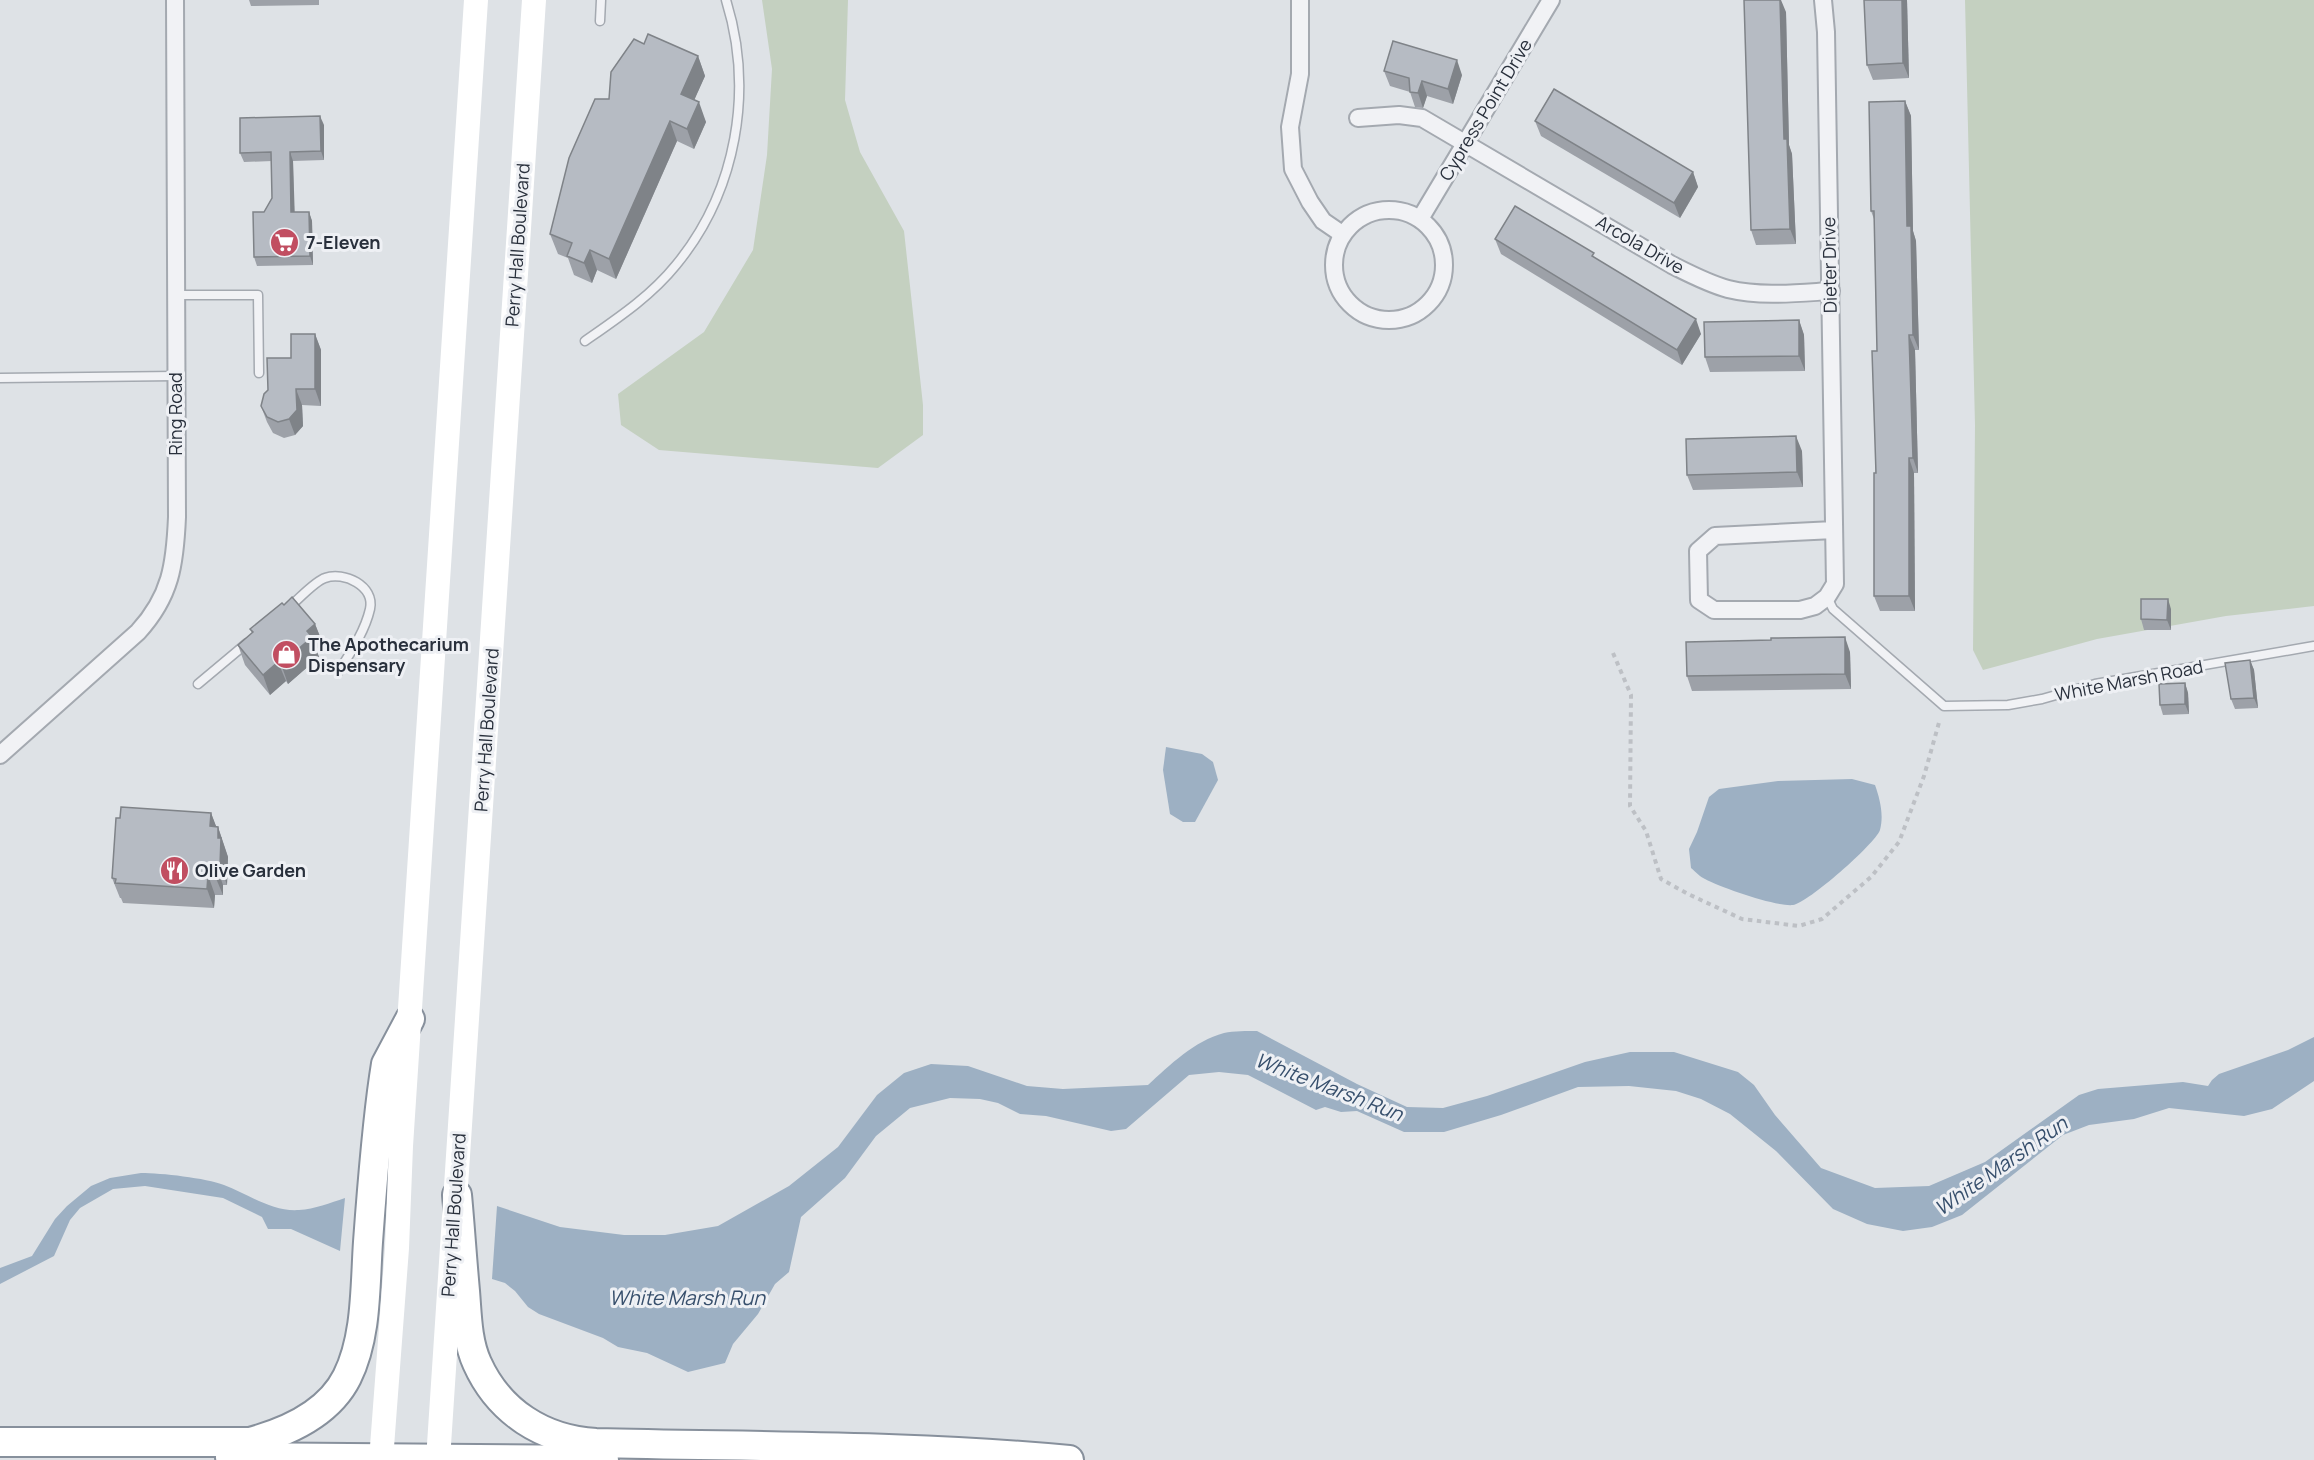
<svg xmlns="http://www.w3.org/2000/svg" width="2314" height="1460" font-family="Manrope,sans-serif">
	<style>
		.green { fill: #c4d0c0 }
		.water { fill: #9db0c3 }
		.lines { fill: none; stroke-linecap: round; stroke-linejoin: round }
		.service-casing { stroke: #a4a9b0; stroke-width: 11 }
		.minor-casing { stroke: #a4a9b0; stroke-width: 20 }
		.trunk-casing { stroke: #87909c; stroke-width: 32 }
		.path { stroke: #bdc0c5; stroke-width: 4; stroke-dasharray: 4.5 4.5; stroke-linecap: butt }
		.service { stroke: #f1f2f5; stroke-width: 8 }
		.minor { stroke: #f1f2f5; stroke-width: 16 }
		.secondary { stroke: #fff; stroke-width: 24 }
		.trunk { stroke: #fff; stroke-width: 28 }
		.wall { fill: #9da1a8 }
		.shaded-wall { fill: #7f8388 }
		.building { fill: #b6bbc3; stroke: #7f8388; stroke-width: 1.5 }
		.labels { text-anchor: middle; stroke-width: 6; stroke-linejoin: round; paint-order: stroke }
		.street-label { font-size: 18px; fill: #29303c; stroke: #eef0f4 }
		.poi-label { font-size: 18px; font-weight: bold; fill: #29303c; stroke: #eef0f4; text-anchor: start }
		.water-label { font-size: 20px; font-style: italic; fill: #374f6c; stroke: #eef0f4 }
	</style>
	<rect width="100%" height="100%" fill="#dee2e6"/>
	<g class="green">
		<polygon points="762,0 848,0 845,100 860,152 904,231 923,405 923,435 878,468 659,450 621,425 618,394 704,332 753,250 767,155 772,69"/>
		<polygon points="1965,0 2314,0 2314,606 2226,616 2097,639 1983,670 1973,650 1975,425"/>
	</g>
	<g class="water">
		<polygon points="1166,747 1202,754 1213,762 1218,780 1195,822 1183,822 1170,814 1163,770"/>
		<path d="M1852 779 1875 785C1880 799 1884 815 1880 830 1875 844 1808 903 1793 905 1777 907 1722 888 1705 879 1700 877 1696 872 1691 868L1689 849 1697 832 1709 797 1719 789 1778 781Z"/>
		<path d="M1257 1031 1357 1084 1407 1107 1443 1108 1487 1096 1585 1062 1630 1052H1674L1738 1072 1754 1085 1775 1115 1821 1168 1875 1188 1929 1186 1985 1162 2079 1095 2098 1089 2183 1082 2208 1086 2212 1080 2219 1074 2288 1050 2314 1037V1081L2272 1109 2244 1116 2169 1108 2134 1119 2089 1125 2063 1135 1962 1215 1932 1227 1903 1231 1867 1224 1833 1209 1776 1151 1730 1114 1701 1099 1676 1091 1629 1086 1578 1087 1501 1115 1444 1132H1404L1357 1111 1341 1112 1325 1107 1316 1110 1248 1075 1219 1072 1189 1075 1126 1129 1111 1131 1046 1116 1020 1114 998 1103 980 1099 950 1098 910 1108 876 1136 845 1178 801 1217 789 1272 775 1284 758 1314 733 1344 725 1363 688 1372 647 1353 618 1347 603 1338 539 1314 528 1307 515 1291 505 1283 492 1279 497 1206 560 1227 624 1235H665L718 1226 789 1186 838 1147 877 1095 904 1073 931 1064 968 1066 1027 1086 1063 1089 1148 1085C1170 1065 1194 1041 1224 1033 1234 1031 1247 1031 1257 1031Z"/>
		<path d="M141 1173C161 1173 206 1178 224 1185 248 1194 272 1212 299 1210 315 1209 330 1203 345 1198L340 1251 291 1229H268L262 1217 223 1198 145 1186 113 1189 80 1208 70 1220 54 1256 0 1284V1268L32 1256 55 1219 67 1206 91 1186 110 1178Z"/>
	</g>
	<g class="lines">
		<defs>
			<g id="service">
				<polyline points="600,21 601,0"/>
				<polyline points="176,295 258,295 259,373"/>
				<path d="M585 341C618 318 651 296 676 265 737 191 754 90 726 0"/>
				<polyline points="0,378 176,376"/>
				<polyline points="1827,597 1833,609 1944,706 2008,705 2042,699 2095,684 2314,646"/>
				<path d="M289 607C298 600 315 581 325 578 344 571 375 586 370 609 365 631 351 652 339 671"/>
				<polyline points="198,684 247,643"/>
			</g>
			<g id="minor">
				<polyline points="1300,0 1300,74 1290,127 1293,169 1310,202 1323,221 1342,234"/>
				<polyline points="1823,0 1826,32 1835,584 1827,597 1815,606 1800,610 1714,610 1699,600 1698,551 1715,536 1834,530"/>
				<path d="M1358 118 1399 115 1422 118 1672 265C1690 274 1709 284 1728 289 1761 297 1797 293 1831 291"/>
				<circle cx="1389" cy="265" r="55"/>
				<polyline points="1420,219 1551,0"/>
				<path d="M0 755 138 632C171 596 175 564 177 517L175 0"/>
			</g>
			<g id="trunk">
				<path d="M457 1195C460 1227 462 1259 465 1291 467 1315 467 1341 477 1363 499 1412 543 1440 596 1443 754 1447 912 1445 1069 1460"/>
				<path d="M0 1442H250C287 1432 329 1413 347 1377 367 1337 365 1286 368 1242 372 1187 376 1132 384 1077L386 1064 410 1019"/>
				<polyline points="230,1457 604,1460"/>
			</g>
		</defs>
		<use href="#service" class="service-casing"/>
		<use href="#minor" class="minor-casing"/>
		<use href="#trunk" class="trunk-casing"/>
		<polyline class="path" points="1613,653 1631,695 1630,806 1646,831 1661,879 1688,894 1742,919 1799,926 1822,919 1871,877 1899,842 1924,776 1940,719"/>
		<use href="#service" class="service"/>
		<use href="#minor" class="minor"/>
		<g class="secondary">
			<polyline points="381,1460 397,1248 401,1146 476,0"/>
			<polyline points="438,1460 534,0"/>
		</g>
		<use href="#trunk" class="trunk"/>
	</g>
	<g class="wall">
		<polygon points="249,0 319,0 319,5 251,6"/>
		<polygon points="1907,0 1909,78 1873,80 1867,65"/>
		<polygon points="1786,12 1789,145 1792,154 1796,244 1756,245 1751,230"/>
		<polygon points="698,56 705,76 694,100 706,122 694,149 677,141 616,279 597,270 592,283 574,275 568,258 558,254 550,234 609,99"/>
		<polygon points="1384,71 1462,75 1453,104 1427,96 1423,108 1415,107 1410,92 1390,86"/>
		<polygon points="1905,101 1911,116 1913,231 1916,241 1919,350 1915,350 1918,473 1914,473 1915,611 1880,611 1874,596 1877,351 1874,219 1871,211"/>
		<polygon points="1535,121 1693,172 1698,187 1680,218 1541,136"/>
		<polygon points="324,125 324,160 293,161 294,212 309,212 312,221 313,265 257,266 254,257 264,212 272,198 272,161 244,162 240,153"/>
		<polygon points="1495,239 1596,258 1701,334 1682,365 1501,254"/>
		<polygon points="1799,320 1804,335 1805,371 1710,372 1705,357"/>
		<polygon points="315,334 321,350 321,406 302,405 303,426 295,435 284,438 273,433 267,422 261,406 291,358"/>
		<polygon points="1802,451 1803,487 1693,490 1687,475"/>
		<polygon points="284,605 315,624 323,644 316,649 319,657 288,684 286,681 270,695 245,665 238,645 252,633 250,629"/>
		<polygon points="2171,609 2171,630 2144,630 2141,619"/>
		<polygon points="1850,652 1851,689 1692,691 1687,676"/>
		<polygon points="2250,660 2254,670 2258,708 2235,709 2231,699"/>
		<polygon points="2185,683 2188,693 2189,714 2163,715 2160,705"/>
		<polygon points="211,813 216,827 218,827 228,857 227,885 223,885 223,895 215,895 214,908 123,903 121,898 120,898 112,878 120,818"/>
	</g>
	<g class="shaded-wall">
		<polygon points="1780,0 1781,0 1786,12 1789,145 1792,154 1796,244 1790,229 1784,139"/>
		<polygon points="1902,0 1907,0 1909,78 1903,63"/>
		<polygon points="698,56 705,76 688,114 681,94"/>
		<polygon points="1457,60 1462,75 1453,104 1448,89"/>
		<polygon points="1422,81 1427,96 1423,108 1418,93"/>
		<polygon points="1905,101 1911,116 1913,231 1916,241 1919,350 1913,335 1907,226"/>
		<polygon points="699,102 706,122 694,149 687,129"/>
		<polygon points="320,116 324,125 324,160 321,151"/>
		<polygon points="670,121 677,141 616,279 609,259"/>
		<polygon points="290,152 293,161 295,221 291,212"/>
		<polygon points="1693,172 1698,187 1680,218 1674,203"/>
		<polygon points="309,212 312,221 313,265 310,256"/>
		<polygon points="590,250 597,270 592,283 584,263"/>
		<polygon points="1696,319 1701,334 1682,365 1677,350"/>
		<polygon points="1799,320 1804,335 1805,371 1799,356"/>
		<polygon points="315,334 321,350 321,406 315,389"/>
		<polygon points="1909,335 1915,350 1918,473 1913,458"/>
		<polygon points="296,389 302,405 303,426 295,435 289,419"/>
		<polygon points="1796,436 1802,451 1803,487 1797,472"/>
		<polygon points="1909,458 1914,473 1915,611 1909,596"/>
		<polygon points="2168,599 2171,609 2171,630 2167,620"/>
		<polygon points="315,624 323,644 316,649 319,657 288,684 281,664 307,631"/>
		<polygon points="1845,637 1850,652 1851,689 1845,674"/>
		<polygon points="2250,660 2254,670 2258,708 2254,698"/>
		<polygon points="278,662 286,681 270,695 263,675"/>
		<polygon points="2185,683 2188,693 2189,714 2185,704"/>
		<polygon points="211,813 218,831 218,827 228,857 227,885 220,865 210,826"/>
		<polygon points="216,865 223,885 223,895 215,876"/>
		<polygon points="208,875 215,895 214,908 207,889"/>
	</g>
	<g class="building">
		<polygon points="1744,0 1780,0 1784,139 1787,139 1790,229 1751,230"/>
		<polygon points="1864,0 1902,0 1903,63 1867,65"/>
		<polygon points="648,34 698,56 681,94 699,102 687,129 670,121 609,259 590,250 584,263 567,256 572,243 550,234 569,158 595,99 609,99 611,72 634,39 644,44"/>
		<polygon points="1393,41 1457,60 1448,89 1422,81 1418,93 1410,92 1409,78 1384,71"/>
		<polygon points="1554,89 1693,172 1674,203 1535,121"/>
		<polygon points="1905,101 1907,226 1911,226 1913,335 1909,335 1913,458 1909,458 1909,596 1874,596 1874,473 1876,473 1872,351 1877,351 1874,211 1871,211 1869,102"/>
		<polygon points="320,116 321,151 290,152 291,212 309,212 310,256 254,257 253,212 264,212 272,198 271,152 240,153 240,118"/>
		<polygon points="1515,206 1594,253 1592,256 1696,319 1677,350 1495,239"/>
		<polygon points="1799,320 1799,356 1705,357 1704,322"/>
		<polygon points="291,334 315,334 315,389 296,389 297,410 289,419 278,422 267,417 261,406 264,394 268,390 267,358 291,358"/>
		<polygon points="1796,436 1797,472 1687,475 1686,439"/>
		<polygon points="292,597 315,624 307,631 312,637 281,664 278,662 263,675 238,645 253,632 250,629 282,603 284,605"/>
		<polygon points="2141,599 2168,599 2167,620 2141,619"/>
		<polygon points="1845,637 1845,674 1687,676 1686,642 1771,640 1771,638"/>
		<polygon points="2250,660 2254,698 2231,699 2225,663"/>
		<polygon points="2185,683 2185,704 2160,705 2159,684"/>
		<polygon points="121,807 211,813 210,826 218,827 218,838 221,838 220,865 216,865 215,876 208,875 207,889 115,883 116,879 112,878 116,818 120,818"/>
	</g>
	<defs>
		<symbol id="supermarket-disc" viewBox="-11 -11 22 22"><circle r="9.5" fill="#c14e61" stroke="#eef0f4"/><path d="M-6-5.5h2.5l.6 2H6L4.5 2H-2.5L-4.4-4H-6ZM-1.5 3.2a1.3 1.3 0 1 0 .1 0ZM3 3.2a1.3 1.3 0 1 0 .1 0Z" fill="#fff"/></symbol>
		<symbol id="shop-disc" viewBox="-11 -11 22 22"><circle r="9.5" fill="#c14e61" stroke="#eef0f4"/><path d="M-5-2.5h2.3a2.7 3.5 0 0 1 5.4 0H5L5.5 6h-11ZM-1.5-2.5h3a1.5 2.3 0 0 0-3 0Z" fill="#fff"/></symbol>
		<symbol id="restaurant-disc" viewBox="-11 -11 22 22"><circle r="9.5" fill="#c14e61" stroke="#eef0f4"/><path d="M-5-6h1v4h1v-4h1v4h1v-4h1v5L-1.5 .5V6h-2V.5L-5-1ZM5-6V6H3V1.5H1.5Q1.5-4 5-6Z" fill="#fff"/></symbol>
	</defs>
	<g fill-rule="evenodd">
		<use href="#supermarket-disc" x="268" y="226" width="33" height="33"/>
		<use href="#shop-disc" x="270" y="638" width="33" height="33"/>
		<use href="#restaurant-disc" x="158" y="854" width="33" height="33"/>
	</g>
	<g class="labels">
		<g class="street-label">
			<text transform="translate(1486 110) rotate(-59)" y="6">Cypress Point Drive</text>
			<text transform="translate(518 245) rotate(-86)" y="6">Perry Hall Boulevard</text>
			<text transform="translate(1640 245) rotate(30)" y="6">Arcola Drive</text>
			<text transform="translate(1830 265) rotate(-91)" y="6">Dieter Drive</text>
			<text transform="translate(176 414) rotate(-90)" y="6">Ring Road</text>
			<text transform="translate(2129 681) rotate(-11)" y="6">White Marsh Road</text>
			<text transform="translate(487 730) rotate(-86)" y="6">Perry Hall Boulevard</text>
			<text transform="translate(454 1215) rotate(-86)" y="6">Perry Hall Boulevard</text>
		</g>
		<g class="poi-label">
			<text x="306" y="249">7-Eleven</text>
			<text x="308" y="651">The Apothecarium<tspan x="308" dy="21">Dispensary</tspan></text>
			<text x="195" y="877">Olive Garden</text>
		</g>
		<g class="water-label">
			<text transform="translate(1329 1087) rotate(21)" y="7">White Marsh Run</text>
			<text transform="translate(2001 1166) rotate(-35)" y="7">White Marsh Run</text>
			<text x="687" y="1305">White Marsh Run</text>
		</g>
	</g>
</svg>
